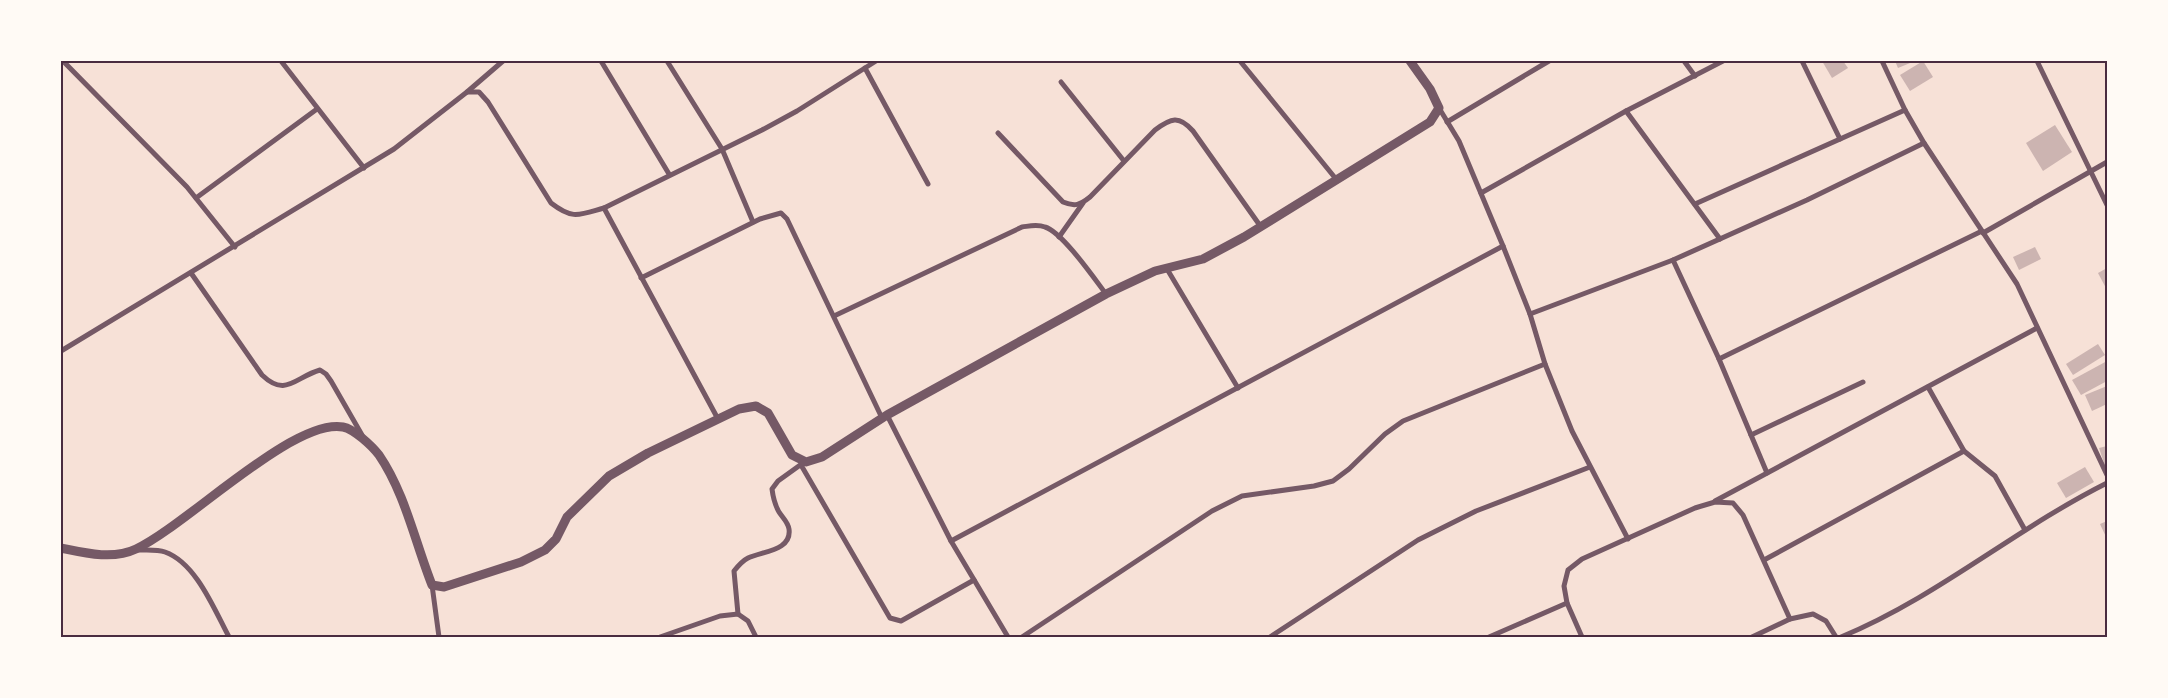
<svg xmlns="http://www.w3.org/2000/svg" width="2168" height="698" font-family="Arial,sans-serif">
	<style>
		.building { fill: #ccb4b1 }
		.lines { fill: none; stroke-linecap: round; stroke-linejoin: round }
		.minor { stroke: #755966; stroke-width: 5 }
		.tertiary { stroke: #755966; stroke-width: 9 }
		.neatline { fill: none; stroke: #4a2c40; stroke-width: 2 }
	</style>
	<rect width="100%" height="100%" fill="#f7e1d7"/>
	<g class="building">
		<polygon points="1822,61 1843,61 1848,68 1832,78"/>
		<polygon points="1895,61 1915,61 1898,68"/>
		<polygon points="1923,61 1933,77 1910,91 1900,75"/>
		<polygon points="2055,125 2072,152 2043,171 2026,143"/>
		<polygon points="2035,247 2041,259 2019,270 2013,257"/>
		<polygon points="2107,268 2107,290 2098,273"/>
		<polygon points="2098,344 2105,355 2073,375 2066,364"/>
		<polygon points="2107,361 2107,381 2081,395 2072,380"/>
		<polygon points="2107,386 2107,404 2092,411 2085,395"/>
		<polygon points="2107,446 2107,469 2106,469 2099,448"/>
		<polygon points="2085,467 2094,482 2066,498 2057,483"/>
		<polygon points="2107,521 2107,539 2100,524"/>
	</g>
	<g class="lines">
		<g class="minor">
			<polyline points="63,61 187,187 235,247"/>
			<polyline points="281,61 364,168"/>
			<polyline points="601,61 669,174"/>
			<polyline points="667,61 722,149 753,222"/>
			<polyline points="1240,61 1336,179"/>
			<polyline points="1684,61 1695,76"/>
			<polyline points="1802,61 1840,139"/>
			<polyline points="1882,61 1905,110 1924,143 2017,284 2107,475"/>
			<polyline points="2037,61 2107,205"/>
			<polyline points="865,68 928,184"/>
			<polyline points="1061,82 1124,161"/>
			<polyline points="467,92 503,61"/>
			<polyline points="1439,108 1459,141 1503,246 1530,314 1545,364 1572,431 1628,539"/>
			<polyline points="1626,111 1720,239"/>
			<polyline points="1447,122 1549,61"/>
			<path d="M998 133 1063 202C1075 207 1080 205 1090 197L1155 130C1171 118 1179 115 1193 131L1261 227"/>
			<polyline points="1481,193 1626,111 1723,61"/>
			<polyline points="196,198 317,109"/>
			<polyline points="1695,204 1905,110"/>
			<polyline points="604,208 718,419"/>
			<polyline points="1983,233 2107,162"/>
			<polyline points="1059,237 1083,203"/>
			<polyline points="1673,260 1719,359 1767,473"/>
			<polyline points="1167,269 1238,388"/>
			<path d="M191 273 262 375C286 398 295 377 320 370L326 374 331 381 362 435"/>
			<polyline points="641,278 760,219 781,213 787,219 882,418"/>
			<polyline points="1530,314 1673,260 1807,200 1924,143"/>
			<path d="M834 316 1022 227C1030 226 1037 224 1045 227 1062 232 1094 278 1106 294"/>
			<path d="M61 351 394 149 467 92H479L488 102 551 203C573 220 579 215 604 208L762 130 797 111 876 61"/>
			<polyline points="1719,359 1982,231"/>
			<polyline points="1928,387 1964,451 1995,476 2025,530"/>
			<polyline points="887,415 951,541 1008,637"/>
			<polyline points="1751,435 1863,382"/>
			<polyline points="801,465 890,618 901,621 974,580"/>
			<polyline points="1715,501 2037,328"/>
			<polyline points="951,541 1503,246"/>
			<path d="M138 550C146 550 157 549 165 552 196 563 214 609 229 637"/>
			<polyline points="1764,560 1964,451"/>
			<polyline points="432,585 439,637"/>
			<path d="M738 614 734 571C738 566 742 561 748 558 762 551 792 551 789 529 788 522 782 517 779 512 775 505 773 497 772 489L778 481 803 463"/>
			<polyline points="660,637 720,616 738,614 748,621 756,637"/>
			<polyline points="1022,637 1212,511 1242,496 1314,486 1333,481 1349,469 1385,434 1403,421 1545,364"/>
			<polyline points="1270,637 1418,540 1476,511 1590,467"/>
			<polyline points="1489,637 1567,603"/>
			<polyline points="1582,637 1567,603 1564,586 1568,570 1582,559 1695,508 1715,502 1733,503 1743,515 1790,619"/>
			<polyline points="1752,637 1790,619 1813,614 1826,621 1836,637"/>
			<path d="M1841 637C1936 598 2015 529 2107 483"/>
		</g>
		<path class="tertiary" d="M61 548C85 553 113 560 136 549 187 525 293 418 343 427 354 429 372 446 379 455 405 493 415 542 432 585L444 587 521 562 545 550 556 539 567 517 609 476 648 453 739 409 756 406 768 413 792 455 806 462 822 457 887 415 1106 294 1155 271 1203 259 1244 237 1430 122 1439 108 1430 89 1410 61"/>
	</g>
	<rect width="2168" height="698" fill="none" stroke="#fffaf5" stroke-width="125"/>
	<rect x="62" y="62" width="2044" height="574" class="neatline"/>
</svg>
